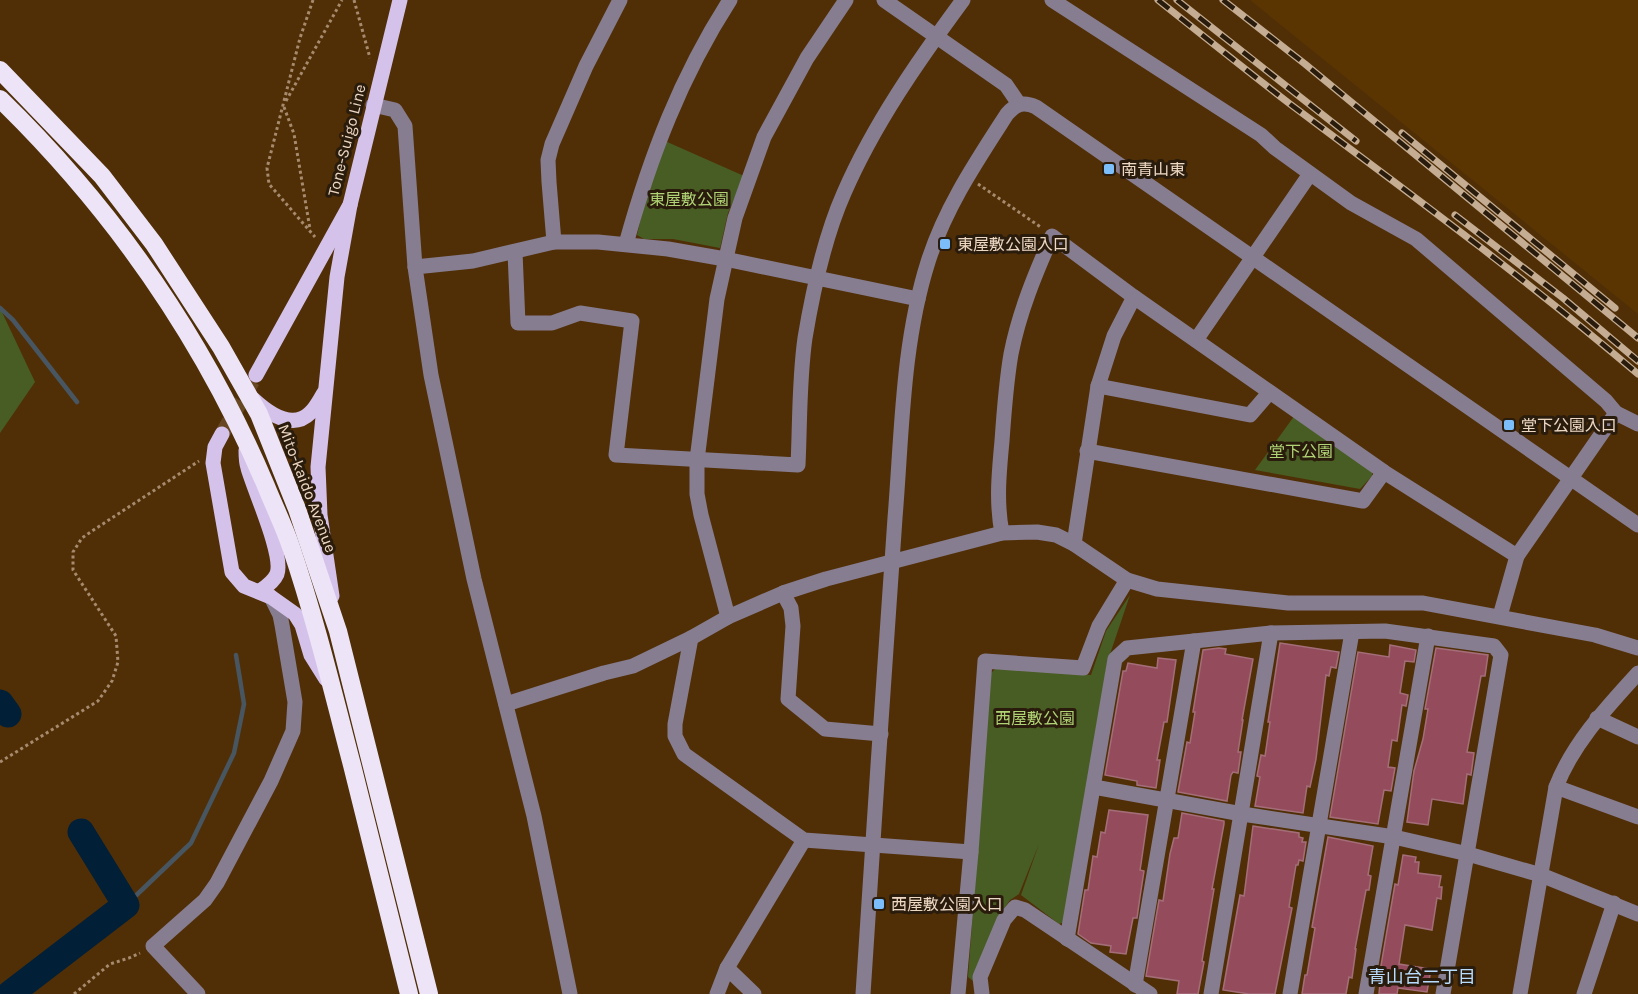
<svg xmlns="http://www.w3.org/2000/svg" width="1638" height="994" font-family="Karla,'Noto Sans JP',sans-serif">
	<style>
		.built { fill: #5a3502 }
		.green { fill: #485d23 }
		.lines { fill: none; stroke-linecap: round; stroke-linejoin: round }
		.stream { stroke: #485661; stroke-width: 4.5 }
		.river { stroke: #011f37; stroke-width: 27 }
		.building { fill: #944c5d; stroke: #a46e79; stroke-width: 1.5 }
		.major-tunnel { stroke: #684823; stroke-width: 15; stroke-dasharray: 15 8; stroke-linecap: butt }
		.path { stroke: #a68b6e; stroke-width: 3; stroke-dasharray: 3 3; stroke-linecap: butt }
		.minor { stroke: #877d91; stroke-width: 15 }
		.major { stroke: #d5c2eb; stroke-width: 15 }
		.highway { stroke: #ede4f8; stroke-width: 18 }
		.rail-casing { stroke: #c5ad93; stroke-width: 7 }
		.rail { stroke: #2a1c0c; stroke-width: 4.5; stroke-dasharray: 14; stroke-linecap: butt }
		.poi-dot { fill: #7cbef9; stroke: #2a1c0c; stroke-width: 2 }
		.labels { text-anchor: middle; stroke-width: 6; stroke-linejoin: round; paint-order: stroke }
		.street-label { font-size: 16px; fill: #edd8c4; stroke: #2a1c0c }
		.poi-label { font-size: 16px; fill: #edd8c4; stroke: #2a1c0c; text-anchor: start }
		.park-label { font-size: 16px; fill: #afd375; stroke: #2a1c0c }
		.neighbourhood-label { font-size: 18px; fill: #b7dcfd; stroke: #2a1c0c }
	</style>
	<rect width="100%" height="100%" fill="#502f07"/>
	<polygon class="built" points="1250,0 1638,0 1638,314"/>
	<g class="green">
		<polygon points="665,141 744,176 728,213 720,248 673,239 644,239 637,235 648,188"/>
		<polygon points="0,308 35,382 0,433"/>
		<polygon points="1295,415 1372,470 1372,476 1360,489 1255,470"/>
		<polygon points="1130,595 1107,663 1067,921 1059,924 1021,895 1039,844 1019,894 1010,900 1000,915 973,981 968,977 991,673 996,668 1091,675 1106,631"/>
	</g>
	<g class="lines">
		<g class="stream">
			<polyline points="0,308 13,320 77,402"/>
			<polyline points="126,905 191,843 234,753 244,704 236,655"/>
		</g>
		<g class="river">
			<polyline points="0,703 8,714"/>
			<polyline points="10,994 126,905 81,832"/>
		</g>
	</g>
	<g class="building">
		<polygon points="1280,643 1339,652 1336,668 1331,667 1329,676 1326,675 1316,759 1310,787 1307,786 1303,813 1255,806 1260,777 1257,776 1261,755 1265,756 1270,722 1268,722"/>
		<polygon points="1390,645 1416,650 1414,662 1405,661 1400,693 1408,695 1406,706 1402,705 1397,741 1392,740 1388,767 1395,768 1391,791 1384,790 1378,824 1330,817 1358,652 1389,657"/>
		<polygon points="1219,648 1226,649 1225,654 1253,659 1242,720 1243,720 1238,752 1241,752 1238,773 1233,772 1231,775 1227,801 1178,792 1187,742 1190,743 1195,712 1193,712 1203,650"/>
		<polygon points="1436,648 1488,655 1485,676 1481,676 1467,752 1474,753 1471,775 1467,774 1463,804 1432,799 1428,825 1407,822 1414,771 1423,739 1428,709 1425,709"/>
		<polygon points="1158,658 1176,660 1167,722 1164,722 1157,760 1160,760 1156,788 1137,785 1137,781 1105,775 1123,671 1126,671 1128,663 1157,668"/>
		<polygon points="1109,810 1148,815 1141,864 1140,870 1144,871 1140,897 1137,918 1133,918 1126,954 1110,952 1111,946 1091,943 1078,934 1085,890 1088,890 1093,856 1097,857 1101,832 1105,833"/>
		<polygon points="1182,813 1224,821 1224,824 1212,889 1214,889 1202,961 1204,962 1198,994 1177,994 1179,981 1146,976 1159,900 1163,901 1170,854 1174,838 1178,838"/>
		<polygon points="1253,826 1299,833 1299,837 1303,838 1302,842 1306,842 1303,861 1299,860 1298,865 1296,865 1289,907 1292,908 1275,994 1249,994 1223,990 1240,895 1244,896"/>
		<polygon points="1328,837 1373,846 1368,875 1371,876 1369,890 1366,890 1355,949 1356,949 1352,978 1349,977 1346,994 1302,994 1305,975 1307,975 1315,928 1312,927"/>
		<polygon points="1403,855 1416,857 1415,862 1419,862 1418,873 1441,876 1439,887 1442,887 1441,899 1437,898 1432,930 1405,925 1399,964 1431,969 1427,992 1398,988 1397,994 1379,994 1380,983 1378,983 1395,884 1398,885"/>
	</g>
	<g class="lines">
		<polyline class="major-tunnel" points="222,434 256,375"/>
		<g class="path">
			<polyline points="313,0 300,38 267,168 269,184 315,237"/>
			<polyline points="354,0 370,58"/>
			<polyline points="286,101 342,0"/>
			<polyline points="284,107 294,134 310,229"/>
			<polyline points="978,184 1042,228"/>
			<polyline points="0,762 98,701 112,681 118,662 116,636 73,570 73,552 82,538 92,531 199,461"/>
			<polyline points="74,994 110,964 129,958 140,953"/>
		</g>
		<g class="minor">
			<polyline points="884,0 1006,85 1019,104"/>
			<polyline points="1052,0 1261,135 1275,148 1351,203 1416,239 1606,401 1616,413 1638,424"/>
			<polyline points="373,105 395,110 405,126 415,267 431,375 474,579 534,816 570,994"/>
			<polyline points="554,242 549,182 548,160 552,144 586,66 620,0"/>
			<path d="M626 244C650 157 681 76 730 0"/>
			<path d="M515 252 518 323H552L580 313 632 321 616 455 798 465C800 423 799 380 805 338 813 290 824 238 844 193 874 124 918 61 963 0"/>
			<polyline points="415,267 473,261 554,242 598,242 668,249 725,259 918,299"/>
			<polyline points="1196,340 1310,174"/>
			<polyline points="1098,386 1250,415 1269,393"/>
			<polyline points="1087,451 1363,501 1384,472"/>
			<path d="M1002 533C996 502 999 473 1002 441 1004 412 1006 383 1011 354 1019 313 1035 274 1052 236L1134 297 1384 472 1517 556"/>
			<polyline points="1074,544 1098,386 1114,336 1134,297"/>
			<polyline points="783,593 791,608 793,626 788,699 825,729 881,734"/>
			<polyline points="1500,616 1517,556 1616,413"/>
			<polyline points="728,617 701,515 697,494 697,460 717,299 735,218 764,137 807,58 846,0"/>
			<polyline points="691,638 675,724 675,736 684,754 804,840 971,852"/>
			<polyline points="506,704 604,673 633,666 691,638 728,617 783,593 826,579 1002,533 1037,532 1056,535 1074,544 1127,580 1157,589 1288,603 1423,603 1595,635 1638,648"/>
			<polyline points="1597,718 1638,737"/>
			<polyline points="1094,787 1242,814 1394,837 1468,854 1541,875 1638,914"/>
			<polyline points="1556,787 1638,817"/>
			<polyline points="1067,939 1115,659 1127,648 1271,633 1385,631 1494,646 1501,655 1443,994"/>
			<polyline points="727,968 754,994"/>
			<polyline points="1135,985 1194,641"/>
			<polyline points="198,994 153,946 205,900 217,883 271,781 293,731 295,702 282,625 280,615 271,597"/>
			<polyline points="717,994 727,968 804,840"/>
			<path d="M863 994C874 835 883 677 895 518 902 433 902 344 928 262 945 208 976 162 1007 114 1016 104 1023 101 1036 107L1638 525"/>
			<polyline points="958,994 971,852 985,661 1083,668 1099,626 1127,580"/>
			<polyline points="982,994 980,977 1004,920 1015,907 1025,910 1150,994"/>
			<polyline points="1211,994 1271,633"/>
			<polyline points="1290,994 1352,632"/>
			<polyline points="1366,994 1428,636"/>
			<path d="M1520 994 1556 787C1573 743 1607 707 1638 673"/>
			<polyline points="1584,994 1614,903"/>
		</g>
		<g class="major">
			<polyline points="256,375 350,205 400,0"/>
			<path d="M253 399C267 412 292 431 310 413 316 408 320 399 324 393"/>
			<polyline points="222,434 215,447 213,463 232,572 244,586 271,597 295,614 302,625 311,655 326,679"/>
			<path d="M246 450C246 456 246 462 248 468 254 490 284 555 277 574 274 581 266 587 260 591"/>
			<polyline points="332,596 320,515 318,467 337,277 350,205"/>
		</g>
		<g class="highway">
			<polyline points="0,70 102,176 154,244 221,347 259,414 297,509 338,631 429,994"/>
			<path d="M0 99C114 210 204 340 266 486 274 506 284 526 291 547 315 618 333 692 352 765 371 841 390 918 409 994"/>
		</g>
		<defs>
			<g id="rail">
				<path d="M1158 0C1202 35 1246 70 1290 104 1408 192 1526 279 1638 374"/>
				<polyline points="1177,0 1356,141"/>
				<polyline points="1223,0 1305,64 1638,338"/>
				<polyline points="1402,133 1615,308"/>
				<polyline points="1455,215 1563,298 1638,361"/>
			</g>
		</defs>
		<use href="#rail" class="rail-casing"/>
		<use href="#rail" class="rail"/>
	</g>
	<g class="poi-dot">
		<rect x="1103" y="163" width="12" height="12" rx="3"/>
		<rect x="939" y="238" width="12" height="12" rx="3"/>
		<rect x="1503" y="419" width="12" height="12" rx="3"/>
		<rect x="873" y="898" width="12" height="12" rx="3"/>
	</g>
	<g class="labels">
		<g class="street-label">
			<text transform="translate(346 140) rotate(-76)" y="6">Tone-Suigo Line</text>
			<text transform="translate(308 488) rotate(69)" y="6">Mito-kaido Avenue</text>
		</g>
		<g class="poi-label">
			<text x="1121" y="175">南青山東</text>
			<text x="957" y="250">東屋敷公園入口</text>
			<text x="1521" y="431">堂下公園入口</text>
			<text x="891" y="910">西屋敷公園入口</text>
		</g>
		<g class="park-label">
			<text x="689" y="205">東屋敷公園</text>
			<text x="1301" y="457">堂下公園</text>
			<text x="1035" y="724">西屋敷公園</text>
		</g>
		<g class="neighbourhood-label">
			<text x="1422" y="983">青山台二丁目</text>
		</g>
	</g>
</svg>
